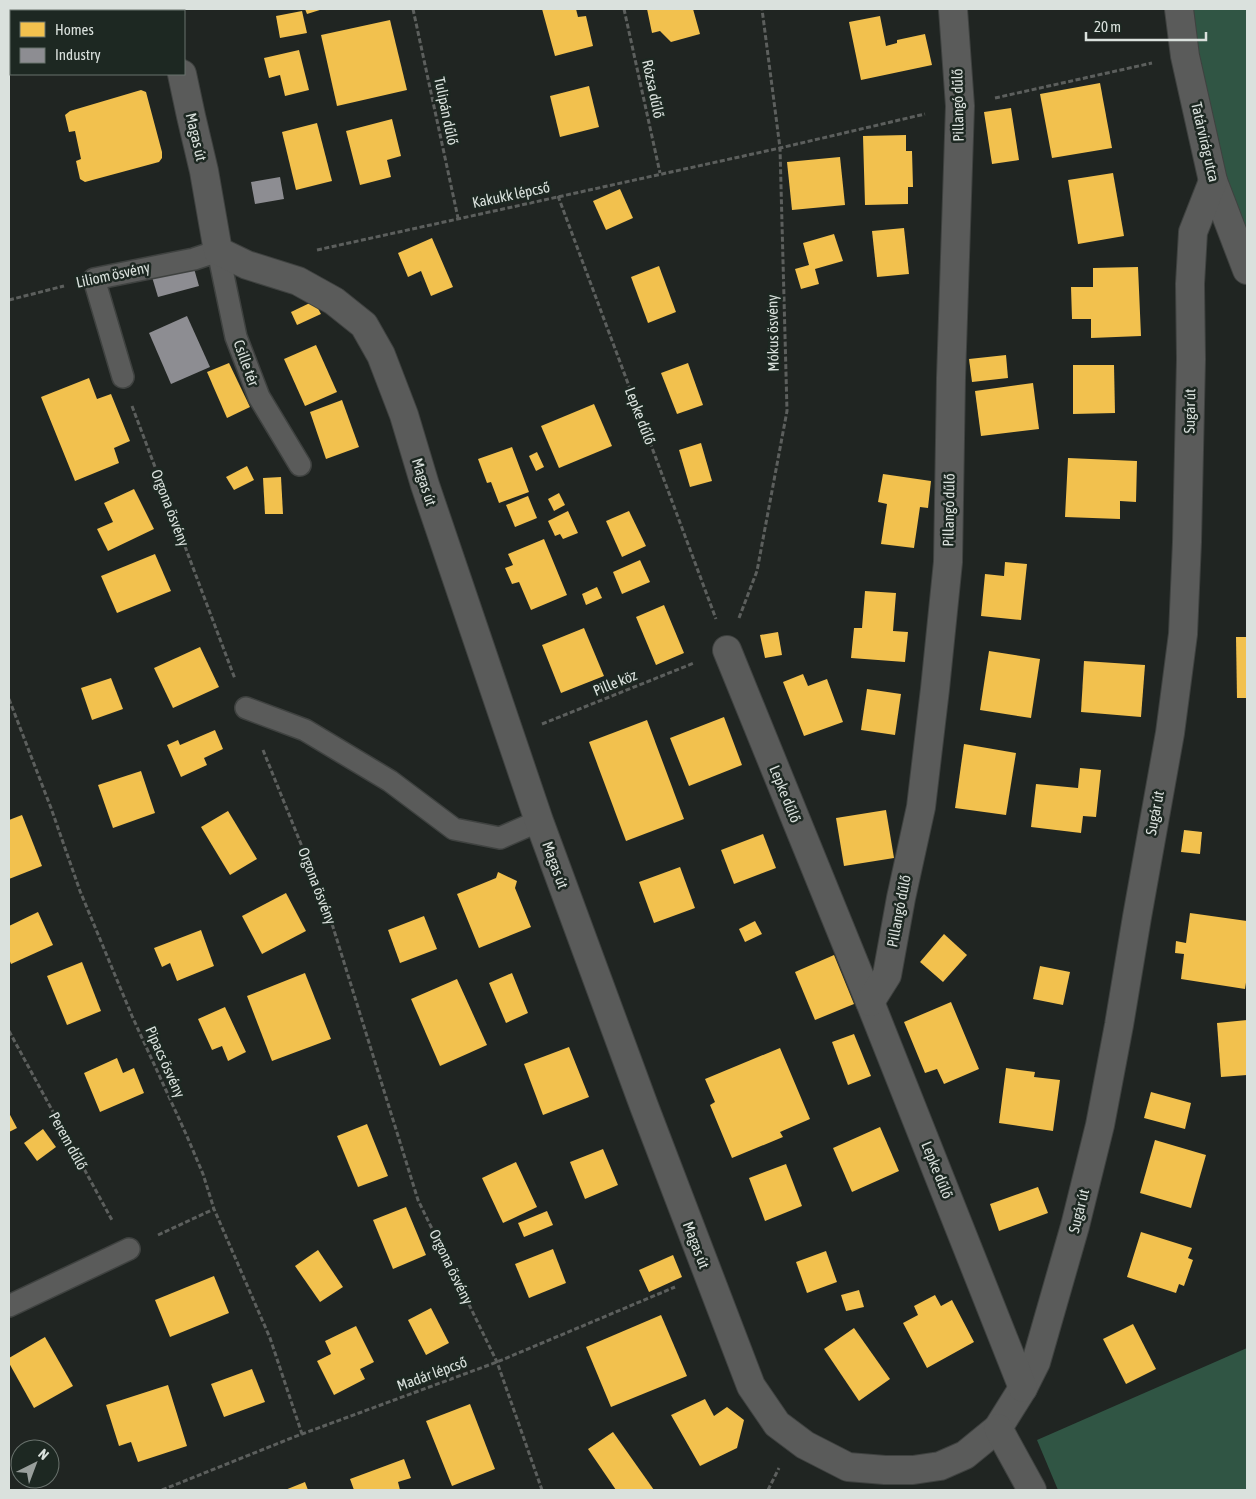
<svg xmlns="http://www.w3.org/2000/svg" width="1256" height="1499" font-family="'Asap Condensed',sans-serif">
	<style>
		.forest { fill: #305544 }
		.homes { fill: #f2c14e }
		.industry { fill: #8d8d92 }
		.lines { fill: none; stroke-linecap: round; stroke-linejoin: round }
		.lane-casing { stroke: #3f4240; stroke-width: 24 }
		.street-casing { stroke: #3f4240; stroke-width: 30 }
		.path { stroke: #5c5f5d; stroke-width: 3; stroke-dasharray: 5 2.5; stroke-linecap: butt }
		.lane { stroke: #5a5b5a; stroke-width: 21 }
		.street { stroke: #5a5b5a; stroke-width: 28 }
		.labels { text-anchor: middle; stroke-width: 5; stroke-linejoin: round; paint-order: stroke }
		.street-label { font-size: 15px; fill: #dae1dd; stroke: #1d2822 }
	</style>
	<rect width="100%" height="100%" fill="#202522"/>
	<g class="forest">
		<polygon points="1179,9 1247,9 1247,270"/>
		<polygon points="1247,1348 1247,1490 1058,1490 1037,1440"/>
	</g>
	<g class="homes">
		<polygon points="9,9 28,9 29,11 11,11 11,18 9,19"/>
		<polygon points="305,9 323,9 307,14"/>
		<polygon points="542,9 576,9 578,17 586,16 593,46 555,56"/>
		<polygon points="647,9 693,9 700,34 671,42 660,31 652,33"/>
		<polygon points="302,11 307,33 280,38 276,16"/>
		<polygon points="880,16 886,46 897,43 897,40 925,34 932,65 861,80 849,22"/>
		<polygon points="390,20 407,90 337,106 321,35"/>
		<polygon points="299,50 309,90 285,96 280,75 269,78 264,58"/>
		<polygon points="1100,83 1112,148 1052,158 1040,94"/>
		<polygon points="589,86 599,127 560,137 550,96"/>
		<polygon points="141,90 146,92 162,152 162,158 159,162 85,182 80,179 76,161 81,159 75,131 69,132 65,115 70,111"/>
		<polygon points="1011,108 1019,160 992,164 984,112"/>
		<polygon points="392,119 401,156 387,160 391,177 360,185 346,131"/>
		<polygon points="317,123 332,181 296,190 282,132"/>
		<polygon points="906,135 906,151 912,151 913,187 908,187 908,204 865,205 863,136"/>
		<polygon points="840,157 845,205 792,210 787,162"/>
		<polygon points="1113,173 1124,236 1078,244 1068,180"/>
		<polygon points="620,189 633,218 606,230 593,201"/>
		<polygon points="904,228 909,274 877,277 872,231"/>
		<polygon points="834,234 843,261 815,269 819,284 801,289 795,269 809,265 803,243"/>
		<polygon points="432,238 453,287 431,296 421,271 408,277 398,253"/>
		<polygon points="659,266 676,312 648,323 631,277"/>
		<polygon points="1138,267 1141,336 1091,338 1091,319 1072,319 1071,287 1093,287 1093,268"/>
		<polygon points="314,301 321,314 297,325 291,312"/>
		<polygon points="316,345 337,392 305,406 284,359"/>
		<polygon points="1006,355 1008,378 972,382 969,359"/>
		<polygon points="229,363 250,407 227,418 207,372"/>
		<polygon points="688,363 703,405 677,414 661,373"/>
		<polygon points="1073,365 1114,365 1115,413 1073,414"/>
		<polygon points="89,378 97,399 111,394 130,441 114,448 119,463 75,481 41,397"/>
		<polygon points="1033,383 1039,429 981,436 975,391"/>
		<polygon points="342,400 359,447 326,459 310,412"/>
		<polygon points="594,404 612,446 559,468 541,426"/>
		<polygon points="701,443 712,481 690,487 679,450"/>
		<polygon points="512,447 529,492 499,503 491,482 487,483 478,459"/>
		<polygon points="537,452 544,467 536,471 529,456"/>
		<polygon points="1068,458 1137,461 1136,502 1120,501 1120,519 1065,517"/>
		<polygon points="247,466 254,480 234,490 226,477"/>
		<polygon points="883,474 931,481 928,508 920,507 914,548 881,544 887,504 878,502"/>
		<polygon points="281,477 283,514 265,514 263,478"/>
		<polygon points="134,489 154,529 108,551 97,529 113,522 104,503"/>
		<polygon points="559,493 565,505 554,511 548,499"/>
		<polygon points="528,496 537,518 515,527 506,505"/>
		<polygon points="568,511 578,533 563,539 560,534 555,536 548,521"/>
		<polygon points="629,511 646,546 622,557 606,521"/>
		<polygon points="544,539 567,595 531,610 519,582 512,584 505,568 513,565 508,554"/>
		<polygon points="155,554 171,591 117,613 101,576"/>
		<polygon points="640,560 650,582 622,594 613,572"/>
		<polygon points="1005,562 1027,564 1021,620 981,616 985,574 1004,576"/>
		<polygon points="597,587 602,598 586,605 582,594"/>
		<polygon points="865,591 896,593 893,631 908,632 905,662 851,658 854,628 862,628"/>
		<polygon points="664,605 684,653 656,665 636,617"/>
		<polygon points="584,628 604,676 561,693 542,645"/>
		<polygon points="778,632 782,655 765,658 760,635"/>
		<polygon points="1236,637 1247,637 1247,698 1237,698"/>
		<polygon points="200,647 219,687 173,708 154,668"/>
		<polygon points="989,651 1040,659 1031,718 980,710"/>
		<polygon points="1084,661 1145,665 1141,717 1081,712"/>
		<polygon points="803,674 808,686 827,679 843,722 804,736 783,682"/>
		<polygon points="111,678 123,709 92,720 81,688"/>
		<polygon points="867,689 901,694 895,735 861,730"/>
		<polygon points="724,717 742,765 689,786 670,738"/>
		<polygon points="647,720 684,819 626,841 589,742"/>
		<polygon points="215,730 223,749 204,758 207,765 181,777 167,745 178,740 180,745"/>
		<polygon points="964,744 1016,753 1006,815 955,808"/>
		<polygon points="1080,768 1101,770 1096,817 1083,816 1081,833 1031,827 1036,784 1078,788"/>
		<polygon points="141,771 155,813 113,828 98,785"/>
		<polygon points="886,810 894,858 844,866 836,818"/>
		<polygon points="228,811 257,859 230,875 201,827"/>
		<polygon points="22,815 42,866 9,879 9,820"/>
		<polygon points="1184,830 1202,832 1200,854 1181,852"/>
		<polygon points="763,834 776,868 734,884 721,850"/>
		<polygon points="680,867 695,908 654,923 639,882"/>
		<polygon points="498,872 517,881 515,888 531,927 479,948 457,894 496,878"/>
		<polygon points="286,893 306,931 262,954 242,916"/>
		<polygon points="38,912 53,945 11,964 9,959 9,926"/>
		<polygon points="1190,913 1247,921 1247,976 1245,989 1181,979 1184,954 1175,953 1176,941 1186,943"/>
		<polygon points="424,916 437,949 400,963 388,930"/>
		<polygon points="755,921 762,934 745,942 739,929"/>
		<polygon points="201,930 214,966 177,981 170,963 162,967 154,948"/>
		<polygon points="944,934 967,955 943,982 920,962"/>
		<polygon points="834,955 854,1004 815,1020 795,972"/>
		<polygon points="82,962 101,1011 67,1025 47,976"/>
		<polygon points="1040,966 1070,972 1063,1005 1033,999"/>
		<polygon points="305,973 331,1039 272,1061 247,996"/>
		<polygon points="512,973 528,1013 506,1023 489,983"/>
		<polygon points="457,979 487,1045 440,1066 411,999"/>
		<polygon points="951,1002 979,1069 944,1084 937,1069 925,1073 904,1022"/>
		<polygon points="225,1007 246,1052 228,1061 222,1046 212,1050 198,1019"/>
		<polygon points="1247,1020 1247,1075 1221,1077 1217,1023"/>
		<polygon points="854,1034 871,1076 848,1085 832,1042"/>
		<polygon points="569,1047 589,1097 543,1115 524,1064"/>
		<polygon points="780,1048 810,1119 780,1132 783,1137 732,1158 710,1105 715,1102 705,1079"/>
		<polygon points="117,1058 123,1073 134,1068 144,1093 100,1112 84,1073"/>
		<polygon points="1006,1068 1035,1072 1034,1077 1060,1080 1053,1131 999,1123"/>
		<polygon points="1151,1092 1191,1103 1185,1129 1144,1118"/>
		<polygon points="9,1113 17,1128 9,1132"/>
		<polygon points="367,1124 388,1176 358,1187 337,1136"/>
		<polygon points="880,1127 899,1171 852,1192 833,1148"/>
		<polygon points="43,1129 56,1147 37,1161 24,1143"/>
		<polygon points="1155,1140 1206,1155 1191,1208 1140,1193"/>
		<polygon points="603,1149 618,1185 585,1199 570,1162"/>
		<polygon points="516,1162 537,1207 503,1223 482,1178"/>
		<polygon points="786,1164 802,1206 765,1221 749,1178"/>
		<polygon points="1038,1187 1048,1213 999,1231 990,1204"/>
		<polygon points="406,1207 426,1255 393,1269 373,1220"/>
		<polygon points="547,1211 553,1225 524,1237 518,1223"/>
		<polygon points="1141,1232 1192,1248 1188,1258 1193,1260 1184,1286 1179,1284 1176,1293 1127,1277"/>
		<polygon points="553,1249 566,1283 529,1298 515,1264"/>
		<polygon points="318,1250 343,1287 320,1302 295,1266"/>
		<polygon points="826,1251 837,1282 807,1293 796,1262"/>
		<polygon points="673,1255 682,1277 649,1292 639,1270"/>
		<polygon points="214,1276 229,1313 170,1337 155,1300"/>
		<polygon points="859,1290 864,1307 846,1311 841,1295"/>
		<polygon points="935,1295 941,1306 952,1300 974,1342 927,1368 903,1323 918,1315 914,1306"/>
		<polygon points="431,1308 449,1343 426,1355 408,1320"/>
		<polygon points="661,1315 687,1376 611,1407 586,1347"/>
		<polygon points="1133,1324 1156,1369 1126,1384 1103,1339"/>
		<polygon points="356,1326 374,1362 360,1369 365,1379 334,1395 317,1361 331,1354 325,1341"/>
		<polygon points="854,1328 890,1379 859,1401 824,1349"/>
		<polygon points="45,1337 73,1386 34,1408 9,1363 9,1358"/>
		<polygon points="252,1369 265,1402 224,1417 211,1384"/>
		<polygon points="168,1385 187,1446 138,1462 131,1442 119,1446 106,1405"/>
		<polygon points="705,1399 714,1416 727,1407 744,1420 737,1448 700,1466 671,1415"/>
		<polygon points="470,1404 495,1469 452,1486 426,1421"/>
		<polygon points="613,1432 654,1490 616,1490 588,1449"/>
		<polygon points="404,1459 411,1478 398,1482 400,1490 354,1490 350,1479"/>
		<polygon points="305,1482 308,1490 285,1490"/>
	</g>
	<g class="industry">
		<polygon points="280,177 284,199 255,204 251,182"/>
		<polygon points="193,265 199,286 158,297 152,277"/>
		<polygon points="187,316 210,367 171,384 149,333"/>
	</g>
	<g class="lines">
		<defs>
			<g id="lane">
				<polyline points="123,377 94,279 194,259 218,251 236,337 259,397 300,465"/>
				<polyline points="246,708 305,730 390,781 454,829 500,838 539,821"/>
				<polyline points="9,1306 129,1249"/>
			</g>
			<g id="street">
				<polyline points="170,9 170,11"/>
				<polyline points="1179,9 1185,56 1213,181 1247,270"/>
				<polyline points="182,74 191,116 204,171 218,251 247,265 298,281 334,301 364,325 381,355 404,415 425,485 539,821 644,1106 751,1386 777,1424 805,1445 848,1467 885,1470 913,1470 940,1466 965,1455 998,1428 1023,1388 1036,1362 1075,1226 1100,1125 1119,1025 1137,917 1170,733 1183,634 1187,542 1191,359 1190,284 1193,232 1213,181"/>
				<polyline points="727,650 870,1002 1023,1388"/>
				<polyline points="870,1002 887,975 901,898 921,807 935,689 948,562 951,378 960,106 953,9"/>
				<polyline points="998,1428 1032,1490"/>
			</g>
		</defs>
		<use href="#lane" class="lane-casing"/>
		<use href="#street" class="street-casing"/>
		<g class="path">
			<polyline points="413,9 458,218"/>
			<polyline points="624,9 660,173"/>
			<polyline points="995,98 1152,63"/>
			<polyline points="558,196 716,619"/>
			<polyline points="317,250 780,148 925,114"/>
			<polyline points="9,300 64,286"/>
			<polyline points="132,406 235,679"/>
			<polyline points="739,618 757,571 787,411 780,148 762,9"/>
			<polyline points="9,699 51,808 80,891 132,1016 186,1134 203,1174 214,1209 270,1338 302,1434"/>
			<polyline points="542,724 694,663"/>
			<polyline points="263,750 328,911 418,1200 497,1362 542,1490"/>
			<polyline points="9,1031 113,1222"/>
			<polyline points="158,1235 214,1209"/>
			<polyline points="162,1490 294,1437 497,1362 675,1287"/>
			<polyline points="768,1490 779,1468"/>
		</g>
		<use href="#lane" class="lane"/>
		<use href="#street" class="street"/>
	</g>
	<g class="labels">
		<g class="street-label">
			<text transform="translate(653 89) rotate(78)" y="5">Rózsa dűlő</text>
			<text transform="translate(958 105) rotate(-91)" y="5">Pillangó dűlő</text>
			<text transform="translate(446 111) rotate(78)" y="5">Tulipán dűlő</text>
			<text transform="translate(196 137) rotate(77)" y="5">Magas út</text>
			<text transform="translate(1205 142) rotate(77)" y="5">Tatárvirág utca</text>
			<text transform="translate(511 195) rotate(-12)" y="5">Kakukk lépcső</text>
			<text transform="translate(113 275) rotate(-12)" y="5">Liliom ösvény</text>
			<text transform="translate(773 333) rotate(-91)" y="5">Mókus ösvény</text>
			<text transform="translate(246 363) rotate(70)" y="5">Csille tér</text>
			<text transform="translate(1190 411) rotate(-89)" y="5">Sugár út</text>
			<text transform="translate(640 416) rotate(69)" y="5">Lepke dűlő</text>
			<text transform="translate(424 482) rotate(72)" y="5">Magas út</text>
			<text transform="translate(170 508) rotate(69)" y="5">Orgona ösvény</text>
			<text transform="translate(949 510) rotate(-89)" y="5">Pillangó dűlő</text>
			<text transform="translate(615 683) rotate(-22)" y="5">Pille köz</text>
			<text transform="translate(785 794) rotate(68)" y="5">Lepke dűlő</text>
			<text transform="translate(1155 813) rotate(-79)" y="5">Sugár út</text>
			<text transform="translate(555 865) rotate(70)" y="5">Magas út</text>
			<text transform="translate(317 886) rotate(69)" y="5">Orgona ösvény</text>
			<text transform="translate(899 911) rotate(-79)" y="5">Pillangó dűlő</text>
			<text transform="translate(165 1062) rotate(66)" y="5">Pipacs ösvény</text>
			<text transform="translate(68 1141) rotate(61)" y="5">Perem dűlő</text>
			<text transform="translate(937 1170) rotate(68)" y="5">Lepke dűlő</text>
			<text transform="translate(1079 1211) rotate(-76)" y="5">Sugár út</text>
			<text transform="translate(696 1245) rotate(69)" y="5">Magas út</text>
			<text transform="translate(451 1267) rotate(64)" y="5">Orgona ösvény</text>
			<text transform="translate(432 1374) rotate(-20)" y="5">Madár lépcső</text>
		</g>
	</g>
	<rect width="1256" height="1499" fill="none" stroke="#dae1dd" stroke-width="20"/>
	<rect x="10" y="10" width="175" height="65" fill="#1d2822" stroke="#69726d"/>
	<rect x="20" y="22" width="25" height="15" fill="#f2c14e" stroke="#69726d"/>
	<text x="55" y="35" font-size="15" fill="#dae1dd">Homes</text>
	<rect x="20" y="48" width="25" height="15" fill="#8d8d92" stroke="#69726d"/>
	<text x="55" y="60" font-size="15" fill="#dae1dd">Industry</text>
	<g transform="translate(35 1464) rotate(42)"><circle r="24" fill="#1d2822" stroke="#69726d"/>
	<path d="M0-4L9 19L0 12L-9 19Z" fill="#999f9c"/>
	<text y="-8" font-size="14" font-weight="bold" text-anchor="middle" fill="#dae1dd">N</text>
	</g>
	<path d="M1086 32v8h120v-8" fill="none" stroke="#dae1dd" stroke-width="2.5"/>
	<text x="1094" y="32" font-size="15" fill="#dae1dd" stroke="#1d2822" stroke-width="4" paint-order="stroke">20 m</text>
</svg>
